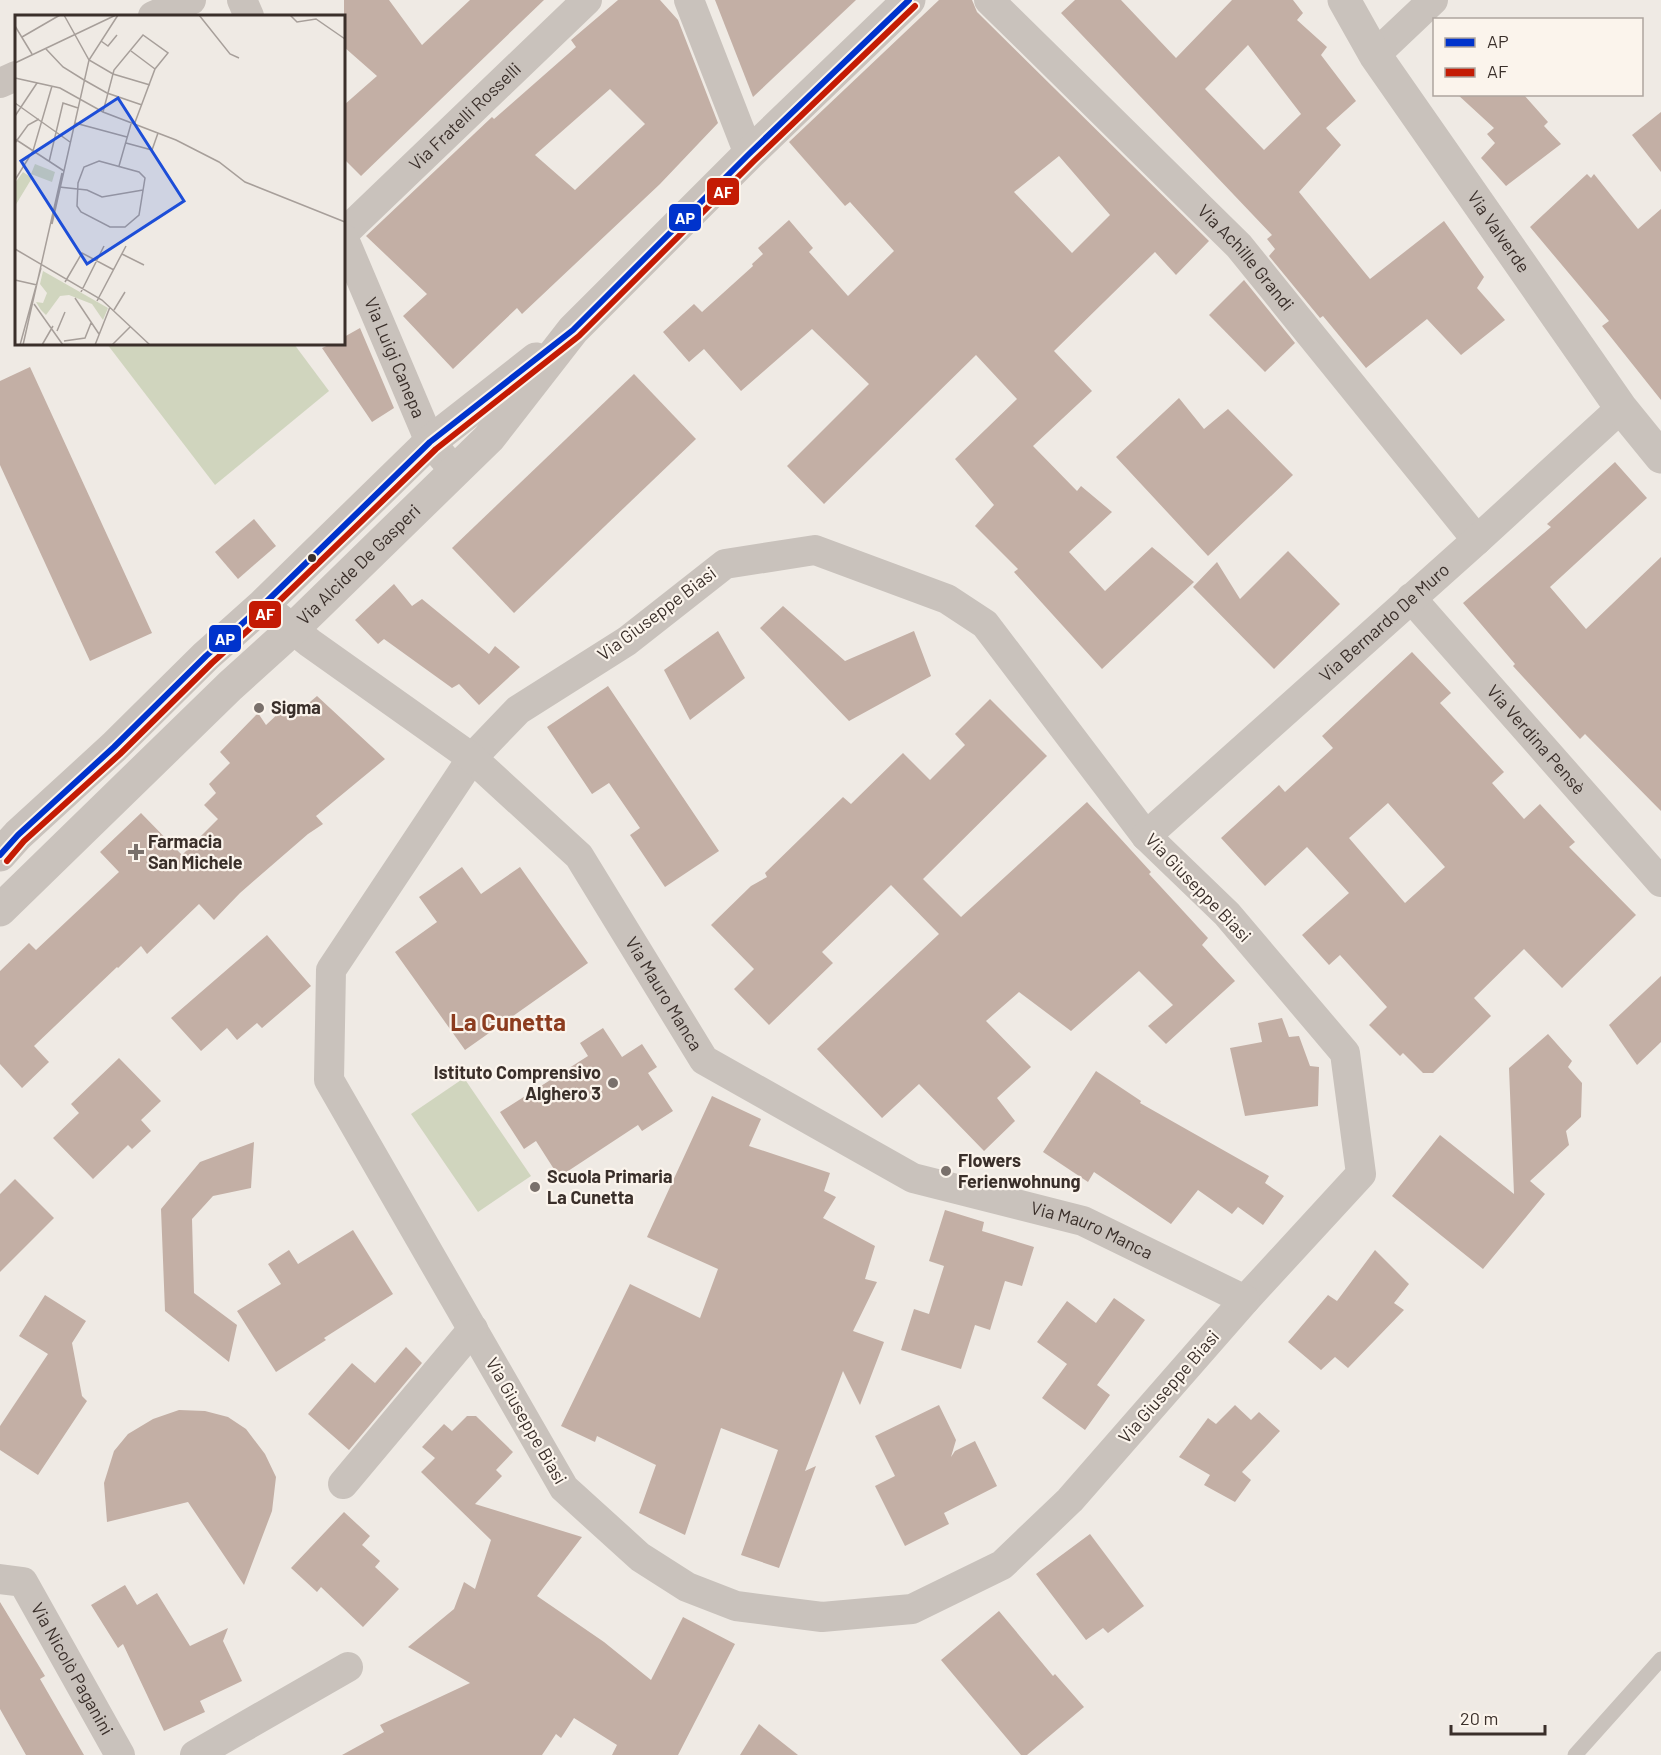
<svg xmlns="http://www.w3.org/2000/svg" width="1661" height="1755" font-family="Barlow,sans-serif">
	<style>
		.green { fill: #d0d5be }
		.building { fill: #c3afa5; fill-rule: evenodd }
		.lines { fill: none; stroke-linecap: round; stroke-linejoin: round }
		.service { stroke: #c9c2bc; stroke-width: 15 }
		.minor { stroke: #c9c2bc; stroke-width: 30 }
		.tertiary { stroke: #c9c2bc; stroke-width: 33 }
		.bus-1-casing { stroke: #fbf4ec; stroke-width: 10 }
		.bus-2-casing { stroke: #fbf4ec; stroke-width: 10 }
		.bus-1 { stroke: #03c; stroke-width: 6 }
		.bus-2 { stroke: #c41b04; stroke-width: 6 }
		.bus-dot { fill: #3a2f2a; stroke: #fbf4ec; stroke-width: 2 }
		.poi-dot { fill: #79706b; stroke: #fbf4ec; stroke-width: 2 }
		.labels { text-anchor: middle; stroke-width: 4.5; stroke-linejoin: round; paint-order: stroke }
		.street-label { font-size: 18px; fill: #3a2f2a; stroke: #fbf4ec }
		.poi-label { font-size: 18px; font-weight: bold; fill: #3a2f2a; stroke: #fbf4ec; text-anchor: start }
		.district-label { font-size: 24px; font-weight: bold; fill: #8c3c1f; stroke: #fbf4ec }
		.inset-road { fill: none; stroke: #a79f9a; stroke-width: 1.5 }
		.view { fill: #1d4ed8; fill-opacity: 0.15; stroke: #1d4ed8; stroke-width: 3 }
		.inset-edge { fill: none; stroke: #3a2f2a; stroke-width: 3 }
		.line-badge { stroke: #fbf4ec; stroke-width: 2 }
		.badge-label { font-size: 16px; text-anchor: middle; font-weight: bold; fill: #fff }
	</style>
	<rect width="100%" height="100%" fill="#efeae4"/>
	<g class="green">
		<polygon points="107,344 294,344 329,391 215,485"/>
		<polygon points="464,1078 531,1176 478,1212 411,1114"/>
	</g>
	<g class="building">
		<polygon points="344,0 389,0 422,45 470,0 544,0 361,176 344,159 344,105 377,76 344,47"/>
		<path d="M618 0H660L678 20 718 123 660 184 522 314 517 308 453 369 403 316 427 294 366 236 492 117 494 119 576 47 571 40ZM610 89 645 124 575 190 535 155Z"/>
		<polygon points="715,0 856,0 753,97"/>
		<path d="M939 0H972L977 12 1209 241 1176 275 1155 252 1054 351 1092 391 1033 446 1077 491 1081 486 1112 512 1069 552 1105 591 1152 547 1194 582 1102 669 1014 572 1018 569 975 526 994 505 955 459 1017 399 976 355 824 504 787 466 869 384 812 329 741 391 704 349 689 362 663 332 694 304 702 312 753 266 752 264 763 254 758 248 789 220 813 248 809 252 848 296 894 251 850 202 845 206 789 142ZM1059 156 1110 215 1072 253 1014 192Z"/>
		<path d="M1075 0H1121L1176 58 1232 0H1293L1303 13 1297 20 1327 47 1321 55 1356 101 1326 128 1341 145 1299 192 1370 279 1444 221 1484 277 1477 288 1505 320 1461 355 1427 319 1366 368 1323 316 1320 318 1269 256 1275 249 1267 239 1272 235 1061 13ZM1248 45 1301 114 1264 150 1205 89Z"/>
		<polygon points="1457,94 1523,94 1548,122 1544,126 1561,144 1506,186 1481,158 1495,143 1487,134 1494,128"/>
		<polygon points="1661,112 1661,172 1632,135"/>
		<polygon points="1587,174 1591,178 1594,174 1638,229 1661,209 1661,400 1602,326 1609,321 1530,227"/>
		<polygon points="1244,280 1295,343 1265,372 1209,315"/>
		<polygon points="360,328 394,408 372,422 322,348 331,344 344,344 344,337"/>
		<polygon points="30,367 152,633 90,661 0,465 0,381"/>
		<polygon points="634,374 696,439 514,613 452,548"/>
		<polygon points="1179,398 1204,429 1228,409 1293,475 1208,556 1116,457"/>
		<polygon points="1615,462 1647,498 1550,587 1586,629 1661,557 1661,811 1585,734 1580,739 1513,666 1515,664 1463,603 1551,527 1547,524"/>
		<polygon points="254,519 276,546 238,579 215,552"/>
		<polygon points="1288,551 1340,604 1274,669 1193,587 1217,562 1240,599"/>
		<polygon points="394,584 412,606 422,599 489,654 495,646 520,667 479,705 459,684 452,688 384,639 378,644 355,620"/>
		<polygon points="783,606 845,661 914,631 931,676 849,721 760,628"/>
		<polygon points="718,631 745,678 690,720 664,670"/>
		<path d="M1412 652 1451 693 1440 703 1504 772 1492 783 1524 819 1540 804 1575 842 1569 847 1636 915 1562 988 1524 949 1474 998 1491 1016 1433 1073H1423L1403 1053 1400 1056 1369 1025 1387 1007 1340 955 1329 965 1302 935 1349 893 1307 847 1265 886 1221 838 1279 785 1285 792 1333 748 1322 736ZM1388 803 1445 867 1405 903 1349 838Z"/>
		<polygon points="608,686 719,851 665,887 630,835 640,828 609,783 592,794 547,727"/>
		<polygon points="317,696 385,759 316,816 323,824 308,834 240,893 214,920 199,904 147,954 141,946 118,968 117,967 34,1046 49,1062 22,1088 0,1064 0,971 29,943 36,950 119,872 100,852 141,813 182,855 218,819 204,805 216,793 209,784 230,763 220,752 258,713 266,725 281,711 290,719"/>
		<polygon points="990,699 1047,756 923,879 961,917 1087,802 1151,872 1149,874 1208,938 1202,945 1235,981 1166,1044 1148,1026 1173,1005 1139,971 1071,1031 1019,992 986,1021 1031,1067 997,1098 1015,1121 984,1151 919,1084 882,1118 817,1049 939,934 891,885 822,952 833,963 769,1025 734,989 754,969 711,925 751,886 767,877 765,873 843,797 851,804 903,753 930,780 965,745 955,734"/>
		<polygon points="462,867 481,894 520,867 588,963 465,1050 395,952 437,922 419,897"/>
		<polygon points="267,935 311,986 262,1028 257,1023 237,1040 227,1028 201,1051 171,1018"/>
		<polygon points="1661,976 1661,1042 1637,1065 1609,1025"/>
		<polygon points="1282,1018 1289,1037 1299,1036 1310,1066 1319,1067 1318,1106 1245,1116 1230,1048 1262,1042 1258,1023"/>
		<polygon points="603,1028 622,1057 642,1044 657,1067 648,1073 673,1111 642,1131 638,1125 559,1177 536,1141 524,1149 500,1112 588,1056 580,1043"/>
		<polygon points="1548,1034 1572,1061 1568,1067 1582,1083 1581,1117 1566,1131 1569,1145 1530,1181 1545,1194 1483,1269 1392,1196 1440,1135 1514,1194 1509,1068"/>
		<polygon points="119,1058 161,1101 141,1120 151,1131 132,1149 128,1145 93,1179 53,1138 79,1113 71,1104"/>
		<polygon points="1096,1071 1141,1101 1140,1103 1269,1176 1265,1183 1284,1196 1263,1225 1238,1207 1232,1214 1198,1190 1171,1224 1094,1172 1088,1182 1043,1152"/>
		<polygon points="712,1096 761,1119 749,1146 830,1173 824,1191 836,1197 823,1218 875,1246 865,1279 877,1282 853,1331 884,1342 860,1405 843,1371 805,1471 816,1466 779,1568 741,1555 778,1450 721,1428 685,1535 639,1513 656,1465 597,1436 595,1442 561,1426 630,1284 700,1318 718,1269 647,1237"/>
		<polygon points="254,1142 251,1188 213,1196 192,1219 194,1293 237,1325 229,1362 165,1311 161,1209 200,1162"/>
		<polygon points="15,1179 54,1218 0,1272 0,1194"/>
		<polygon points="945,1210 984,1222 982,1231 1034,1247 1022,1286 1005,1281 990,1330 975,1325 961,1369 901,1350 914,1309 929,1314 944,1266 929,1261"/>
		<polygon points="353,1230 393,1294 324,1338 326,1340 276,1372 237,1311 281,1284 268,1264 289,1250 298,1264"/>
		<polygon points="1375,1250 1409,1284 1394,1303 1404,1310 1348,1368 1335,1357 1321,1370 1288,1342 1328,1295 1337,1301"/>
		<polygon points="45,1295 86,1321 72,1343 82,1396 87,1401 38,1475 0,1450 0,1426 48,1354 19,1336"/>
		<polygon points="1114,1298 1145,1320 1097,1385 1110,1395 1085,1430 1042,1398 1067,1364 1037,1342 1067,1301 1096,1323"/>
		<polygon points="406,1347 422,1363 349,1450 308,1414 352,1363 375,1383"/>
		<polygon points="939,1405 956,1440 951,1457 955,1451 975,1441 997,1486 944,1513 949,1524 905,1546 875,1486 895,1476 875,1436"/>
		<polygon points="1235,1405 1251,1420 1259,1412 1280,1431 1242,1472 1251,1480 1235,1502 1204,1485 1210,1475 1179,1457 1208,1418 1216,1424"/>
		<polygon points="179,1410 205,1411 228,1417 246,1429 265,1454 276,1477 272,1511 244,1585 188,1502 107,1522 104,1483 114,1451 128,1434 153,1419"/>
		<polygon points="467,1416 476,1416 513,1452 496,1470 502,1476 475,1504 582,1537 537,1596 604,1642 651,1680 683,1617 735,1644 678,1755 612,1755 617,1745 574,1718 561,1738 556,1734 542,1755 342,1755 384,1732 380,1725 470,1683 408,1647 454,1609 464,1582 475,1589 491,1540 421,1472 435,1458 422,1447 444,1424 452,1431"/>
		<polygon points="344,1512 370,1536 362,1545 380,1561 375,1567 399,1589 363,1627 321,1587 317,1592 291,1568"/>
		<polygon points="1090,1534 1144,1606 1108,1633 1103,1628 1086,1640 1036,1574"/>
		<polygon points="125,1585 137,1605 157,1593 190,1646 228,1628 223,1641 242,1681 200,1701 205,1712 164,1731 123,1644 118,1648 91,1605"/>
		<polygon points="0,1602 45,1676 40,1679 84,1755 26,1755 0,1709"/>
		<polygon points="999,1611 1053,1676 1055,1674 1084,1707 1027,1755 1021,1755 941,1660"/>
		<polygon points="759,1724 798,1755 740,1755"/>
	</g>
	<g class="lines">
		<polyline class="service" points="1575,1755 1661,1659"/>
		<g class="minor">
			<polyline points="242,0 249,16"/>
			<polyline points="689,0 749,154"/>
			<path id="s1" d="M989 0 1239 246 1477 540"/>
			<polyline points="153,16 191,0"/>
			<polyline points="1375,55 1433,0"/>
			<polyline points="0,83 16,76"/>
			<path id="s2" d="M344 233 587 0"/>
			<path id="s3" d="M344 239 430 442 454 470"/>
			<polygon points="815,550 947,599 985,624 1146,836 1227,914 1345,1053 1361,1174 1245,1300 1070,1500 1002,1565 912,1609 822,1617 736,1606 687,1587 640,1557 564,1488 329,1080 331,970 472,758 518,710 627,641 725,564"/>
			<path id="s4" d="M1411 598 1661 882"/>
			<path id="s5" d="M263 605 310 643 472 758 579 856 704 1060 913 1178 1083 1221 1245 1300"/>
			<path id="s6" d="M1146 836 1477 540 1621 408"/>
			<polyline points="343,1484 473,1329"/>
			<path id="s7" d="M0 1579 23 1582 120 1755"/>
			<polyline points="195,1755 348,1667"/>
		</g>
		<g class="tertiary">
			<path id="s8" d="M1344 0 1375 55 1621 408 1661 457"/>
			<polyline points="0,855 18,835 114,747 206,656 263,605 430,442 536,359"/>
			<path id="s9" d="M0 910 230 686 293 629 489 438 573 330 749 154 909 0"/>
		</g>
		<defs>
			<polyline id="bus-1" points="0,855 18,835 114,747 206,656 263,605 430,442 573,330 749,154 909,0"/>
			<polyline id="bus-2" points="7,861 24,841 120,754 212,663 269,611 436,449 579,336 755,160 915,6"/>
		</defs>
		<use href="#bus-1" class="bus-1-casing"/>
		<use href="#bus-2" class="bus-2-casing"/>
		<use href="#bus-1" class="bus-1"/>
		<use href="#bus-2" class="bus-2"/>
	</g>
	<circle class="bus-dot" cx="312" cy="558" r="5"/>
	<g class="poi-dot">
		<circle cx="259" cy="708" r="6"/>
		<path d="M133 843h6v6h6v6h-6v6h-6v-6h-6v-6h6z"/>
		<circle cx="613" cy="1083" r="6"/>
		<circle cx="946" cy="1171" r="6"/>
		<circle cx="535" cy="1187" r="6"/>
	</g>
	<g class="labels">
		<g class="street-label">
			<text dy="6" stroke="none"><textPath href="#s2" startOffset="168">Via Fratelli Rosselli</textPath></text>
			<text dy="6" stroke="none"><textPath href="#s8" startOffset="279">Via Valverde</textPath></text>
			<text dy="6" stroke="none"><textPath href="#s1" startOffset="364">Via Achille Grandi</textPath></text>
			<text dy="6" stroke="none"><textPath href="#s3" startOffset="129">Via Luigi Canepa</textPath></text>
			<text dy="6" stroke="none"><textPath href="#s9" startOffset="498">Via Alcide De Gasperi</textPath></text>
			<text transform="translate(657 614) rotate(-37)" y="6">Via Giuseppe Biasi</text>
			<text dy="6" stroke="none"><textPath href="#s6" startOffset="320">Via Bernardo De Muro</textPath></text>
			<text dy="6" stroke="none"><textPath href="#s4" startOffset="189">Via Verdina Pensè</textPath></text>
			<text transform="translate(1198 888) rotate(46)" y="6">Via Giuseppe Biasi</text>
			<text dy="6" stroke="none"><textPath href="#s5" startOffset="566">Via Mauro Manca</textPath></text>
			<text dy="6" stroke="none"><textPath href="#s5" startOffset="1070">Via Mauro Manca</textPath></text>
			<text transform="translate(1169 1387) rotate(-49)" y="6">Via Giuseppe Biasi</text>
			<text transform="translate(526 1421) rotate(60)" y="6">Via Giuseppe Biasi</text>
			<text dy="6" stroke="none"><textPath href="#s7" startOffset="123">Via Nicolò Paganini</textPath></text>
		</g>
		<g class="poi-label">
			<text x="271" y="714">Sigma</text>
			<text x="148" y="848">Farmacia<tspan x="148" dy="21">San Michele</tspan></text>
			<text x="601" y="1079" text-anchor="end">Istituto Comprensivo<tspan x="601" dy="21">Alghero 3</tspan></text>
			<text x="958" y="1167">Flowers<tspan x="958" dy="21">Ferienwohnung</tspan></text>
			<text x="547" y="1183">Scuola Primaria<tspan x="547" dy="21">La Cunetta</tspan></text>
		</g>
		<g class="district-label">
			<text x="508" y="1031">La Cunetta</text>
		</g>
	</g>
	<g transform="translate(15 15)">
		<rect width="330" height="330" fill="#efeae4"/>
		<path d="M20 149 40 157 37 167 16 159ZM8 157 17 163 0 191V168ZM28 256 93 293 88 305 77 289 54 280 45 281 31 300 26 295 21 287 28 288 32 278 25 269Z" fill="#d0d5be"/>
		<path class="inset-road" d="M49 0 74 45 98 59 135 70M184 0 215 39 224 43M275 0 282 7 301 4 330 24M0 11 17 39M7 22 45 0M86 26 93 31 102 20M31 34 48 52 69 65 92 78 127 90M116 36 140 54M0 48 101 0M0 63 45 73 88 97 161 125 204 147 230 167 330 207M0 88 55 127M88 97 99 55 128 20 153 38 140 54 119 110M0 101 22 68M60 108 112 122M0 124 49 156M0 128 13 110 24 104M111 128 137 135 143 118M84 146 124 157 130 163 124 200 110 212H95L66 197 62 191 63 168 69 152ZM34 147 48 88 63 93M104 151 116 109M0 165 18 136 37 71M44 172 72 175 87 182 128 175M37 209 74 45 103 0M0 234 87 285 135 330M107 239 129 250M0 265 22 270M50 267 67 238 99 255M66 277 89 231M60 283 84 319M82 286 111 231M19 289 48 330M99 295 110 277M42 316 50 297M49 326 70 323 76 308M5 330 26 253M8 330 47 158M27 330 38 311M80 330 95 292M97 330 115 312"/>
		<path class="view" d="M103 83 169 186 72 249 6 146Z"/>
		<rect width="330" height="330" class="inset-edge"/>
	</g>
	<g class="line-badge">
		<rect x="706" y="177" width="34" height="29" rx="6" fill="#c41b04"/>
		<rect x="668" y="203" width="34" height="29" rx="6" fill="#03c"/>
		<rect x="248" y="600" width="34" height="29" rx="6" fill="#c41b04"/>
		<rect x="208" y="624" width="34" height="29" rx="6" fill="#03c"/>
	</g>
	<g class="badge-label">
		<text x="723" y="198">AF</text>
		<text x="685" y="224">AP</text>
		<text x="265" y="620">AF</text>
		<text x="225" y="645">AP</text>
	</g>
	<rect x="1433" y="18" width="210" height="78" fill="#fbf4ec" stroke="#aea59e" stroke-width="1.5"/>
	<rect x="1445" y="38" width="30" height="9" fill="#0033cc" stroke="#aea59e" stroke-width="1.5"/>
	<text x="1487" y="48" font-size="18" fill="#3a2f2a">AP</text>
	<rect x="1445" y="68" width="30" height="9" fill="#c41b04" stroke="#aea59e" stroke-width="1.5"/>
	<text x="1487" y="78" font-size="18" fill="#3a2f2a">AF</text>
	<path d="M1451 1725v9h94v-9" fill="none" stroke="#3a2f2a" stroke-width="3"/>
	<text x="1460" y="1725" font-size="18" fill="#3a2f2a" stroke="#fbf4ec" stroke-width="4.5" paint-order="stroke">20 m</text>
</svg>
